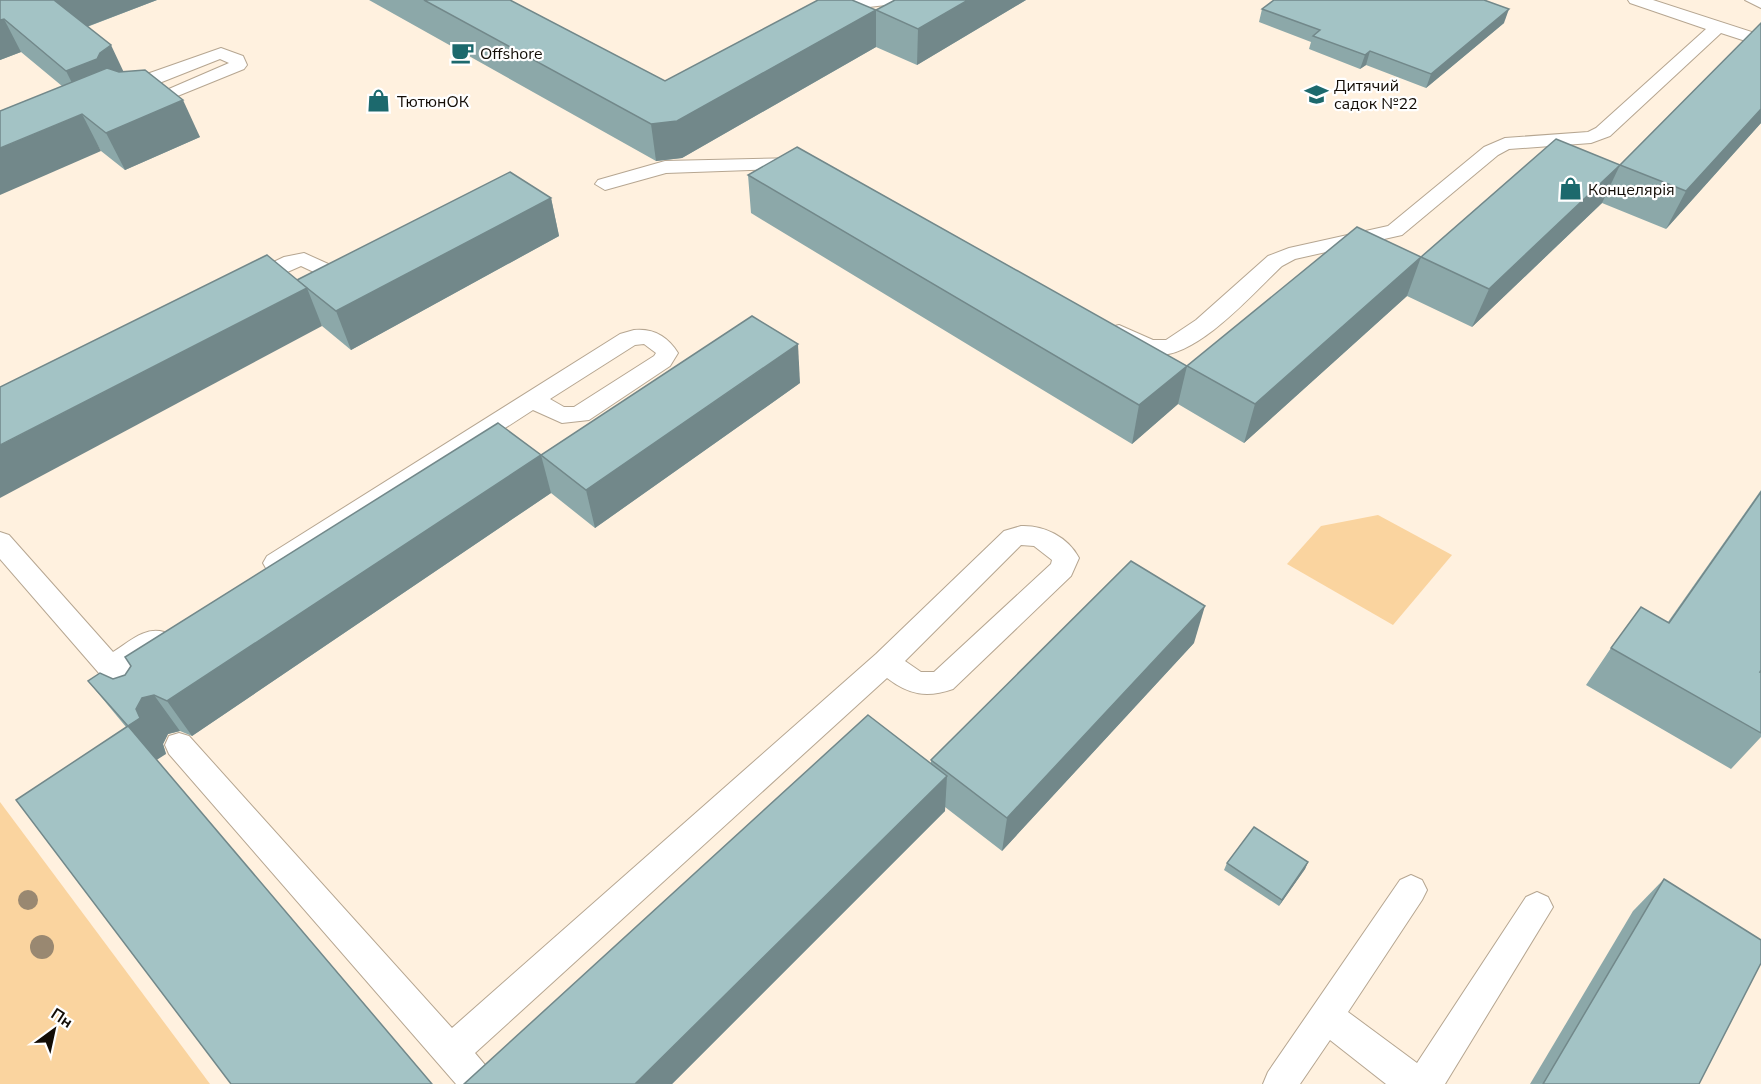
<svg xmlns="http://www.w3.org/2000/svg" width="1761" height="1084" font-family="'Nunito Sans',sans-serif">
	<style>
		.green { fill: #fad49f }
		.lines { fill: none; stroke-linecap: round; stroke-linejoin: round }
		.lane-casing { stroke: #b6a691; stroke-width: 2 }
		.lane { fill: #fff; fill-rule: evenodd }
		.tree { fill: #998871 }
		.wall { fill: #8ca8a9 }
		.shaded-wall { fill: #72888a }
		.building { fill: #a3c3c5; stroke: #72888a; stroke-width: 1.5 }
		.labels { text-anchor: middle; stroke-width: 4.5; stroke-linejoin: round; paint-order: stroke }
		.far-poi-label { font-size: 16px; fill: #130d06; stroke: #fff; text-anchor: start }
	</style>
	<rect width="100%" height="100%" fill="#fff1df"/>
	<g class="green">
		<polygon points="1378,515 1452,555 1393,625 1287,564 1321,526"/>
		<polygon points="0,802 210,1084 0,1084"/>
	</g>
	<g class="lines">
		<defs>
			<g id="lane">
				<polygon points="844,0 894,0 886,5 826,12 818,7 820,3"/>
				<path d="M1628 0H1653L1761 35V46L1721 33 1610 136 1591 143 1509 149 1498 155 1402 235 1295 259 1282 266C1254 292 1200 355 1159 355 1142 355 1125 345 1111 337L1108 332 1111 327 1119 325 1153 340H1166L1196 320 1268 256 1289 248 1388 226 1484 147 1505 138 1588 132 1596 128 1706 29 1630 3Z"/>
				<polygon points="1745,0 1761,0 1761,8"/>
				<path d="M221 48 243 56 247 65 244 69 148 108 127 105 114 92 127 81ZM220 59 229 63 148 98H141L134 93Z"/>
				<polygon points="801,158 808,160 811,164 808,168 666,173 605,190 595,184 598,180 665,161"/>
				<polygon points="304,253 335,267 352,263 359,264 362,269 359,274 333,281 301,266 251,288 244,286 240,281 244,276 284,257"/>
				<path d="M634 330C654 328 668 337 678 353L670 366 589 420 562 423 533 410 285 570 276 573 267 570 263 563 267 556 620 334ZM644 344 656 353 654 356 574 407H564L550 399 635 345Z"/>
				<path d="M1021 526C1044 525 1068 537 1079 558L1071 576 953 689C927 698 909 695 887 678L475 1053 491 1072 496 1084H456L169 754 165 745 169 736 179 733 189 736 452 1028 876 654 1004 531ZM1021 545 1034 546 1052 560 1051 564 934 672H921L905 661Z"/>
				<path d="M0 532 9 535 113 652C129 642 145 626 164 632L168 640 164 648 129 669 135 679 131 687 121 690 111 687 0 559Z"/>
				<polygon points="1411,875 1422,880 1427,890 1422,900 1348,1012 1417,1063 1526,897 1537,892 1548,897 1553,907 1445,1084 1386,1084 1330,1040 1300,1084 1263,1084 1268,1072 1400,880"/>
			</g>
		</defs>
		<use href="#lane" class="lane-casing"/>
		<use href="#lane" class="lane"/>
	</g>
	<g class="tree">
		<circle cx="28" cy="900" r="10"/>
		<circle cx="42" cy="947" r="12"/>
	</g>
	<g class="wall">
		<polygon points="0,0 157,0 87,27 123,72 200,137 125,170 101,151 62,86 21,52 0,60"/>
		<polygon points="369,0 510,0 665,81 876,10 1026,0 917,65 876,47 682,158 656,161"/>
		<polygon points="1262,9 1504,23 1426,88 1366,65 1360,69 1309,49 1311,42 1259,22"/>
		<polygon points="1761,23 1761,123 1666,229 1602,203 1472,327 1407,296 1244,443 1178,404 1132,444 751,213 748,175 1187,366 1620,165"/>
		<polygon points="551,198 559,236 351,350 322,326 297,280"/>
		<polygon points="800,383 595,528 551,493 192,736 180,731 168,734 163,744 166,754 126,727 88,681 113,679 125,675 541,455"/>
		<polygon points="1761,490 1761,670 1760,672 1761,672 1761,737 1731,769 1586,685 1611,648 1668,622"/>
		<polygon points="1194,643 1002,851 945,807 945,811 672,1084 464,1084 931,764 931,760"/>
		<polygon points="1308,862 1305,869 1279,906 1224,870 1227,863"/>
		<polygon points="1664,879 1699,1084 1530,1084 1633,911"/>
	</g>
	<g class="shaded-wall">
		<polygon points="54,0 157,0 70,33"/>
		<polygon points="968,0 1026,0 917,65 918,29"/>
		<polygon points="1509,9 1504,23 1426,88 1431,74"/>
		<polygon points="876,10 876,47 682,158 656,161 651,124"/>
		<polygon points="4,19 21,52 0,60 0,20"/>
		<polygon points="111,45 127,79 83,105 66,71 100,53"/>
		<polygon points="1370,51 1366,65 1360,69 1365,55"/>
		<polygon points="183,100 200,137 125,170 106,133"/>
		<polygon points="1761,109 1761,123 1666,229 1686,191"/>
		<polygon points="82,114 101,151 0,195 0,148"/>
		<polygon points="1620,165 1602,203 1472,327 1489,289"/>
		<polygon points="551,198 559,236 351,350 336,311"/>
		<polygon points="1421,257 1407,296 1244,443 1255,404"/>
		<polygon points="307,288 322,326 0,498 0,445"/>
		<polygon points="798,344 800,383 595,528 586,490"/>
		<polygon points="1187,366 1178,404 1132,444 1139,405"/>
		<polygon points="541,455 551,493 192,736 167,701"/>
		<polygon points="1205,606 1194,643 1002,851 1007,818"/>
		<polygon points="154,695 180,731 168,734 163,744 166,754 155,761 128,726 142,698"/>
		<polygon points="947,776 945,811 672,1084 635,1084"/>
		<polygon points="1308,862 1305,869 1279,906 1282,900"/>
	</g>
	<g class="building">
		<polygon points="0,0 55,0 54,0 111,45 100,53 97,59 66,71 4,19 0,20"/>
		<polygon points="424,0 510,0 665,81 818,0 852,0 876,10 677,121 651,124"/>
		<polygon points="895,0 968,0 918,29 876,10"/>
		<polygon points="1274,0 1484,0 1509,9 1431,74 1370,51 1365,55 1313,36 1320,30 1262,9"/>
		<polygon points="1761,23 1761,109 1686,191 1620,165"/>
		<polygon points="107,68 119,72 145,70 183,100 106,133 82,114 0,148 0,111"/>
		<polygon points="1556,139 1620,165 1489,289 1421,257"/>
		<polygon points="797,147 1187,366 1139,405 748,175"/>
		<polygon points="510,172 551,198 336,311 297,280"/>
		<polygon points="1357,227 1421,257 1255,404 1187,366"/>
		<polygon points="267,255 307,288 0,445 0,387"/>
		<polygon points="752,316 798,344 586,490 541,455"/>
		<polygon points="498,423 541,455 167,701 154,695 142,698 136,709 140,718 128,726 432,1084 231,1084 16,800 128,726 88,681 100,673 113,679 125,675 131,666 125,657"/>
		<polygon points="1761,492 1761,670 1760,672 1761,672 1761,733 1611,648 1641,607 1669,623"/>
		<polygon points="1131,561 1205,606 1007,818 931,760"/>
		<polygon points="868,715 947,776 635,1084 464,1084"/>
		<polygon points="1254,827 1308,862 1282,900 1227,863"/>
		<polygon points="1664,879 1761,940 1761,963 1699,1084 1543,1084"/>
	</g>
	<defs>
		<symbol id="cafe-bare" viewBox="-9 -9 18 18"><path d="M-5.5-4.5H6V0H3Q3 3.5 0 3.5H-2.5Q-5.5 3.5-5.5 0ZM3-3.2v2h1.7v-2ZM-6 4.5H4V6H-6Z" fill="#1c696d" stroke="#fff" stroke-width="2.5" paint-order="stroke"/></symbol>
		<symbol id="school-bare" viewBox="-9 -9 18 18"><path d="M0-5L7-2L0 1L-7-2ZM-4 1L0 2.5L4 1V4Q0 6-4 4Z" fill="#1c696d" stroke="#fff" stroke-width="2.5" paint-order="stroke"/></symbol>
		<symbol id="shop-bare" viewBox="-9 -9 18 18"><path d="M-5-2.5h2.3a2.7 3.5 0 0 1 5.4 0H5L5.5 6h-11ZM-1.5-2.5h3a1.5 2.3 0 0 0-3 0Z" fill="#1c696d" stroke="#fff" stroke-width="2.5" paint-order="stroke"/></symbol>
	</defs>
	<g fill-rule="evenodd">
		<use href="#cafe-bare" x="446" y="36" width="33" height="33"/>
		<use href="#school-bare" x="1300" y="78" width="33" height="33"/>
		<use href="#shop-bare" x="362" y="84" width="33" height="33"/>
		<use href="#shop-bare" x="1554" y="172" width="33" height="33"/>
	</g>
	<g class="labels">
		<g class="far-poi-label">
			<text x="480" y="59">Offshore</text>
			<text x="1334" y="91">Дитячий<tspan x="1334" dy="18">садок №22</tspan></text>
			<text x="397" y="107">ТютюнОК</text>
			<text x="1588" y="195">Концелярія</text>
		</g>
	</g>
	<g transform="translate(54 1030) rotate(33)" stroke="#ffffff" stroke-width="4.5" paint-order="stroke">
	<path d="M0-4.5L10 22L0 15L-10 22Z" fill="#130d06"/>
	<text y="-9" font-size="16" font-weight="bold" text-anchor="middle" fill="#130d06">Пн</text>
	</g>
</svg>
